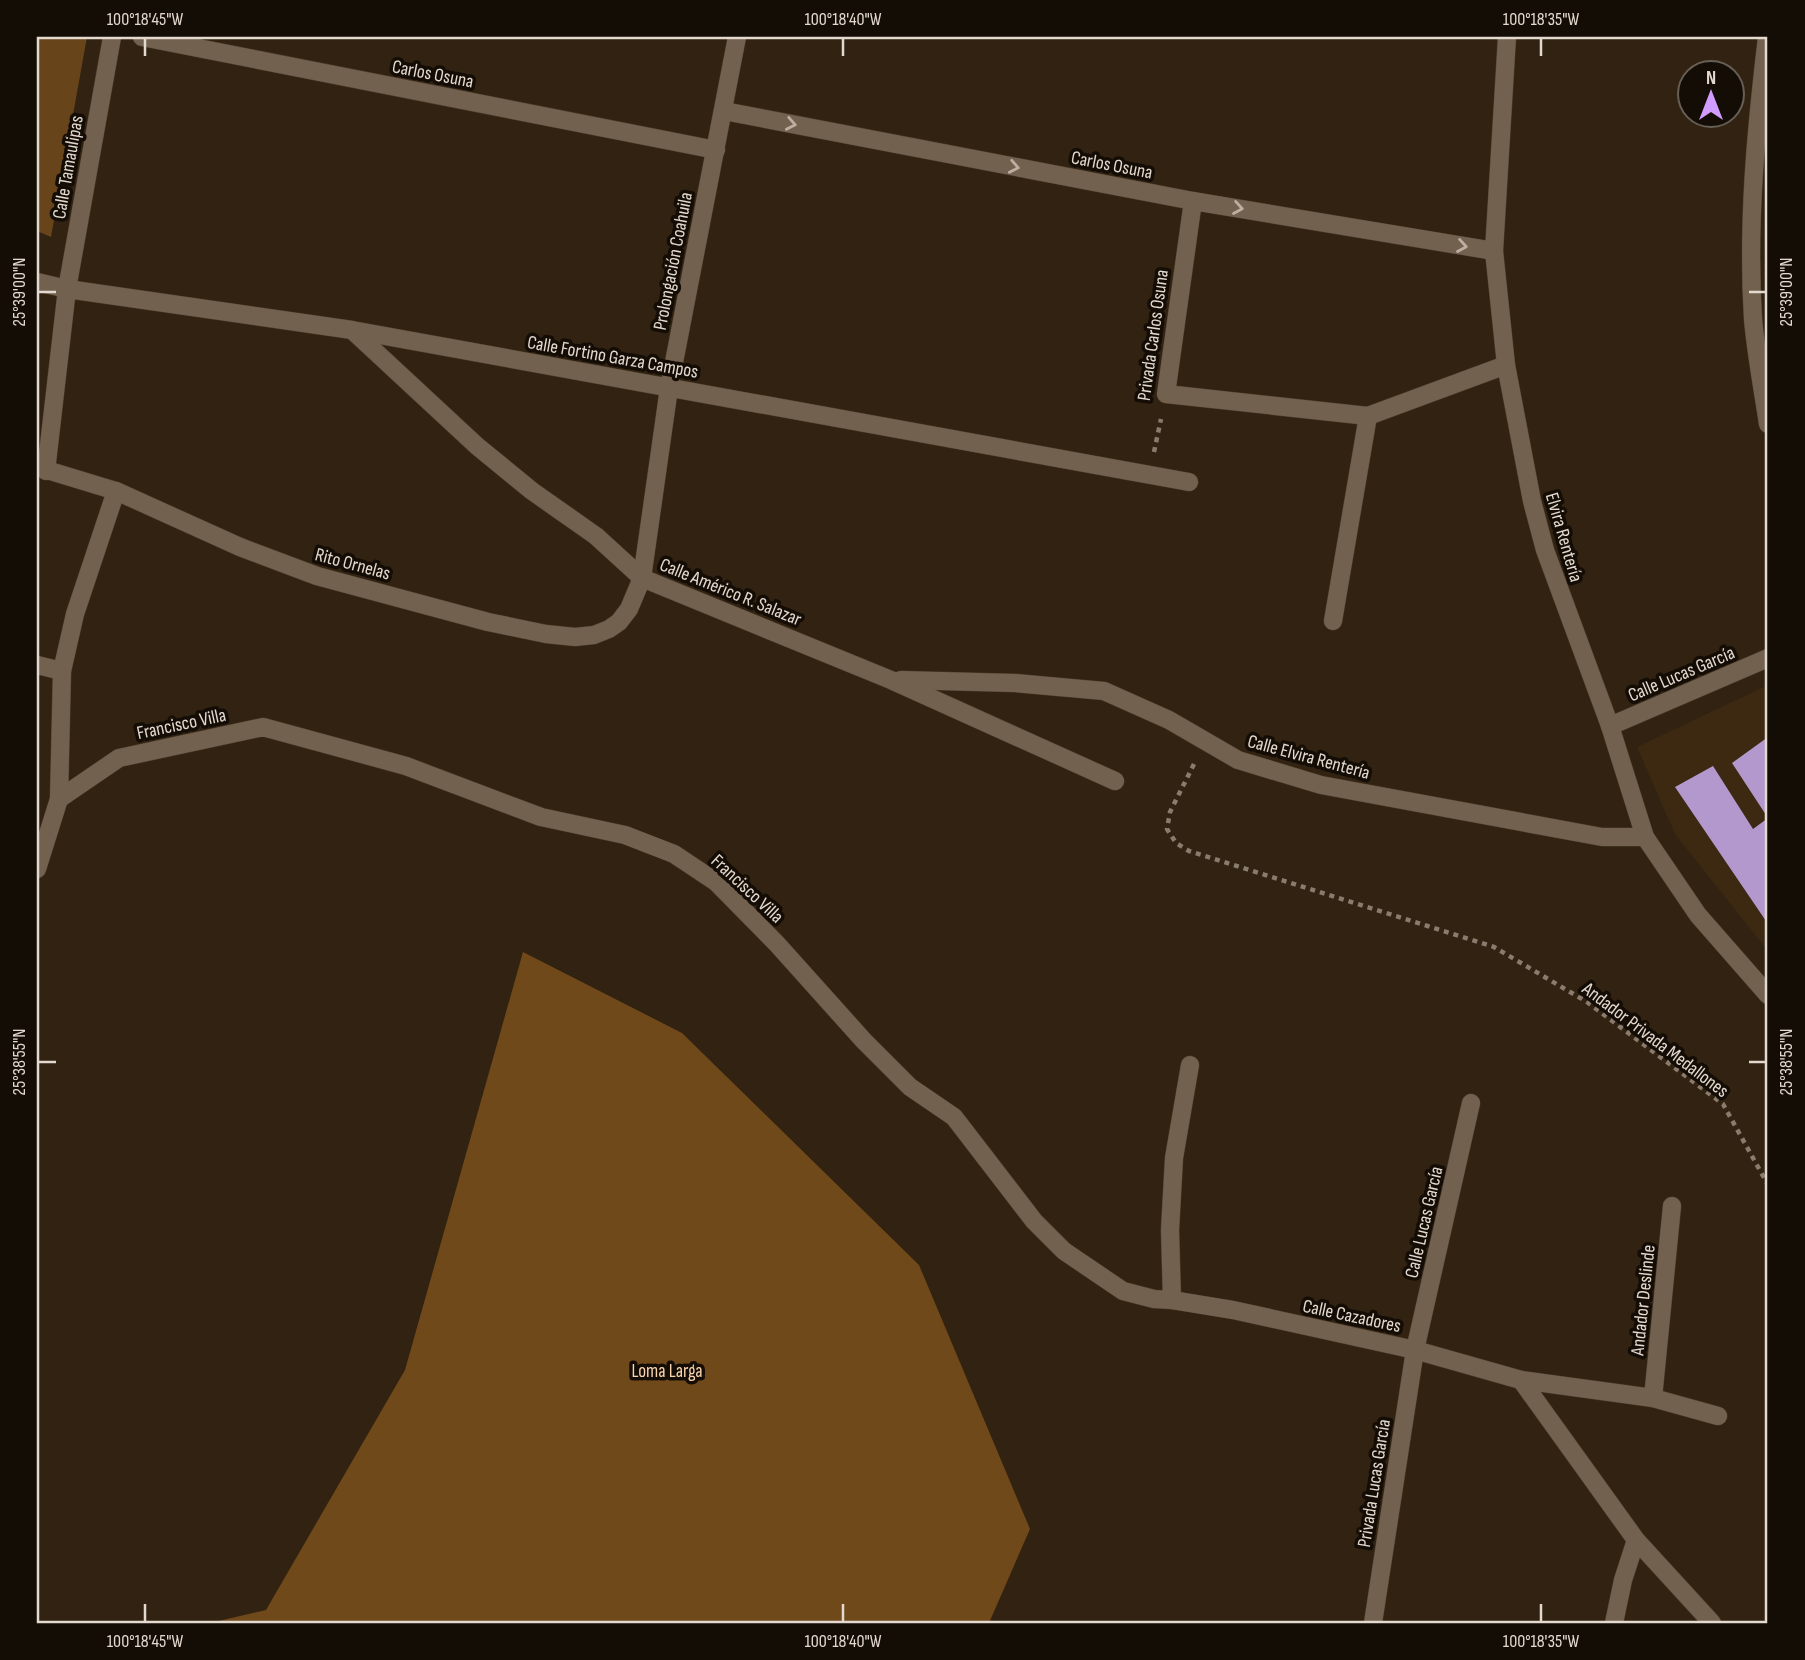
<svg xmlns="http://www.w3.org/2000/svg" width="1805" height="1660" font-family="'Sofia Sans Condensed',sans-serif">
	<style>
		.built { fill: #3d2912 }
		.green { fill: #67441a }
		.forest { fill: #70491a }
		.building { fill: #b398cd }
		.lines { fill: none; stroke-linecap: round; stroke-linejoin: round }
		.minor-casing { stroke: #4d3f2f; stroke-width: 19 }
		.path { stroke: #897c6f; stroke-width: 4.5; stroke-dasharray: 5 5; stroke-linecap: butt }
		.minor { stroke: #73614f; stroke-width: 18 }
		.oneway { stroke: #bcafa2 }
		.ticks { fill: none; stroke: #e3d9cf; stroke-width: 2.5 }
		.labels { text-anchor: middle; stroke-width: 7; stroke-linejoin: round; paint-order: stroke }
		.street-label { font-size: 19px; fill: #e3d9cf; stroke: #140d06 }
		.park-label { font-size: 19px; fill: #f9d4ac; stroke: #140d06 }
		.neatline { fill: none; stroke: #e3d9cf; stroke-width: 2.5 }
		.ticks-label { font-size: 18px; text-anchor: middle; fill: #e3d9cf }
	</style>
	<rect width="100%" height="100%" fill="#312211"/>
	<polygon class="built" points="1768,685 1768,951 1675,834 1637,747"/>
	<polygon class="green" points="37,37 87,37 51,237 37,231"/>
	<polygon class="forest" points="523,952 682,1033 919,1265 1030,1529 989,1623 210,1623 266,1610 405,1370"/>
	<polygon class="building" points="1768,737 1768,924 1675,787 1713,766 1753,829 1768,818 1732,763"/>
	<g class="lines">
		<defs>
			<g id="minor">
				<polyline points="142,37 716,150"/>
				<polyline points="1507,37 1494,251 1506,365 1532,501 1545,550 1610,726 1645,837 1698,915 1768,995"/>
				<path d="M1767 37C1756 130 1747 224 1753 319 1756 354 1763 390 1768 424"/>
				<polyline points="724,111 1193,201 1494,251"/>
				<polyline points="1193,201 1166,394 1368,416 1506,365"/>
				<polyline points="37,282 67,289 352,330 1189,482"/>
				<polyline points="352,330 477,446 532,491 596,536 642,578 891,680 1115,781"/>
				<polyline points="37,467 116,491 240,547 317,576 488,622 546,634 575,637 594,635 609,629 619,622 629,609 642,578 669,388 737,37"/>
				<polyline points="46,471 67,289 112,37"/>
				<polyline points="1333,621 1368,416"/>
				<polyline points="37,665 62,671"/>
				<polyline points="901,680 1015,683 1104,691 1169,720 1238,760 1321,785 1602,837 1645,837"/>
				<polyline points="1610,726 1768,658"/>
				<polyline points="59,799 119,758 263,727 406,766 541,817 625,835 674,854 716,882 777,944 864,1041 910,1087 954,1117 1034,1221 1064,1251 1123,1291 1154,1299 1172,1300 1233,1310 1415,1350 1521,1380 1653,1398 1718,1416"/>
				<polyline points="37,869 59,799 62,671 75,614 116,491"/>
				<polyline points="1172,1300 1170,1230 1174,1158 1190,1065"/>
				<polyline points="1521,1380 1636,1540 1712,1623"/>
				<polyline points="1653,1398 1672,1206"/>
				<polyline points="1373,1623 1415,1350 1471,1103"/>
				<polyline points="1614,1623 1623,1580 1636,1540"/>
			</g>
		</defs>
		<use href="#minor" class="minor-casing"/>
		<g class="path">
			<polyline points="1154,452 1161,419"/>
			<polyline points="1194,764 1170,812 1167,829 1176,843 1189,851 1494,947 1587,1002 1723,1104 1768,1185"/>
		</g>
		<use href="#minor" class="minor"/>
	</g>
	<defs><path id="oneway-chevron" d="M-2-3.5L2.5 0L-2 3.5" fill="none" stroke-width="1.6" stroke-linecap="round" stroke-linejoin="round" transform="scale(1.75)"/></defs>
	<g class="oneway">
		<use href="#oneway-chevron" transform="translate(791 124) rotate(11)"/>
		<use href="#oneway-chevron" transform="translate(1014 167) rotate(11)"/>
		<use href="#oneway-chevron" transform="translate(1238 208) rotate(10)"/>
		<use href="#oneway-chevron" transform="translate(1462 246) rotate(10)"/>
	</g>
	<path class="ticks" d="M145 38V56M843 38V56M1541 38V56M38 292H56M1749 292H1766M38 1062H56M1749 1062H1766M145 1604V1622M843 1604V1622M1541 1604V1622"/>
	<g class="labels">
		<g class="street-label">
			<text transform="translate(433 73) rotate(11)" y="7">Carlos Osuna</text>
			<text transform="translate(1112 164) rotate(11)" y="7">Carlos Osuna</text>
			<text transform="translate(67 167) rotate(-80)" y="7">Calle Tamaulipas</text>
			<text transform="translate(672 261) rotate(-79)" y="7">Prolongación Coahuila</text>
			<text transform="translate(1152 335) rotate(-82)" y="7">Privada Carlos Osuna</text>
			<text transform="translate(613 356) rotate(10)" y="7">Calle Fortino Garza Campos</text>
			<text transform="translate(1565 537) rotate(74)" y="7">Elvira Rentería</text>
			<text transform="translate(353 563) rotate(15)" y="7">Rito Ornelas</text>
			<text transform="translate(731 591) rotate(22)" y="7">Calle Américo R. Salazar</text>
			<text transform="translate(1681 673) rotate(-23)" y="7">Calle Lucas García</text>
			<text transform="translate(181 723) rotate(-12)" y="7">Francisco Villa</text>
			<text transform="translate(1309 756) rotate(15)" y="7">Calle Elvira Rentería</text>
			<text transform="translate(748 888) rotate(43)" y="7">Francisco Villa</text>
			<text transform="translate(1656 1039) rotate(37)" y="7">Andador Privada Medallones</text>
			<text transform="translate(1423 1222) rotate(-77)" y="7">Calle Lucas García</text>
			<text transform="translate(1642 1300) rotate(-84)" y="7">Andador Deslinde</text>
			<text transform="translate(1352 1315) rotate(12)" y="7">Calle Cazadores</text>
			<text transform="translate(1373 1483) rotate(-81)" y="7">Privada Lucas García</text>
		</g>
		<g class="park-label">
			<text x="667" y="1377">Loma Larga</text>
		</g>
	</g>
	<rect width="1805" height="1660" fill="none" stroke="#140d06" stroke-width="77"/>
	<g transform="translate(1711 94)"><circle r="33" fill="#140d06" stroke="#675f56" stroke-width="2"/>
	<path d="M0-5L12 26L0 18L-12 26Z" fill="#d09dfe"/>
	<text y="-10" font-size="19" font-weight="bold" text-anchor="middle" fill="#e3d9cf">N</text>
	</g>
	<rect x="38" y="38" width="1728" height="1584" class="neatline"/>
	<g class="ticks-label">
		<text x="145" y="25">100°18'45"W</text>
		<text x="843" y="25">100°18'40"W</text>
		<text x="1541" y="25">100°18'35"W</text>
		<text transform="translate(19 292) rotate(-90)" y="6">25°39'00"N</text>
		<text transform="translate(1786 292) rotate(-90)" y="6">25°39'00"N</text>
		<text transform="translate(19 1062) rotate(-90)" y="6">25°38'55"N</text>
		<text transform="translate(1786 1062) rotate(-90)" y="6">25°38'55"N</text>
		<text x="145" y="1647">100°18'45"W</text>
		<text x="843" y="1647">100°18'40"W</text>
		<text x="1541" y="1647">100°18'35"W</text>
	</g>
</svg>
